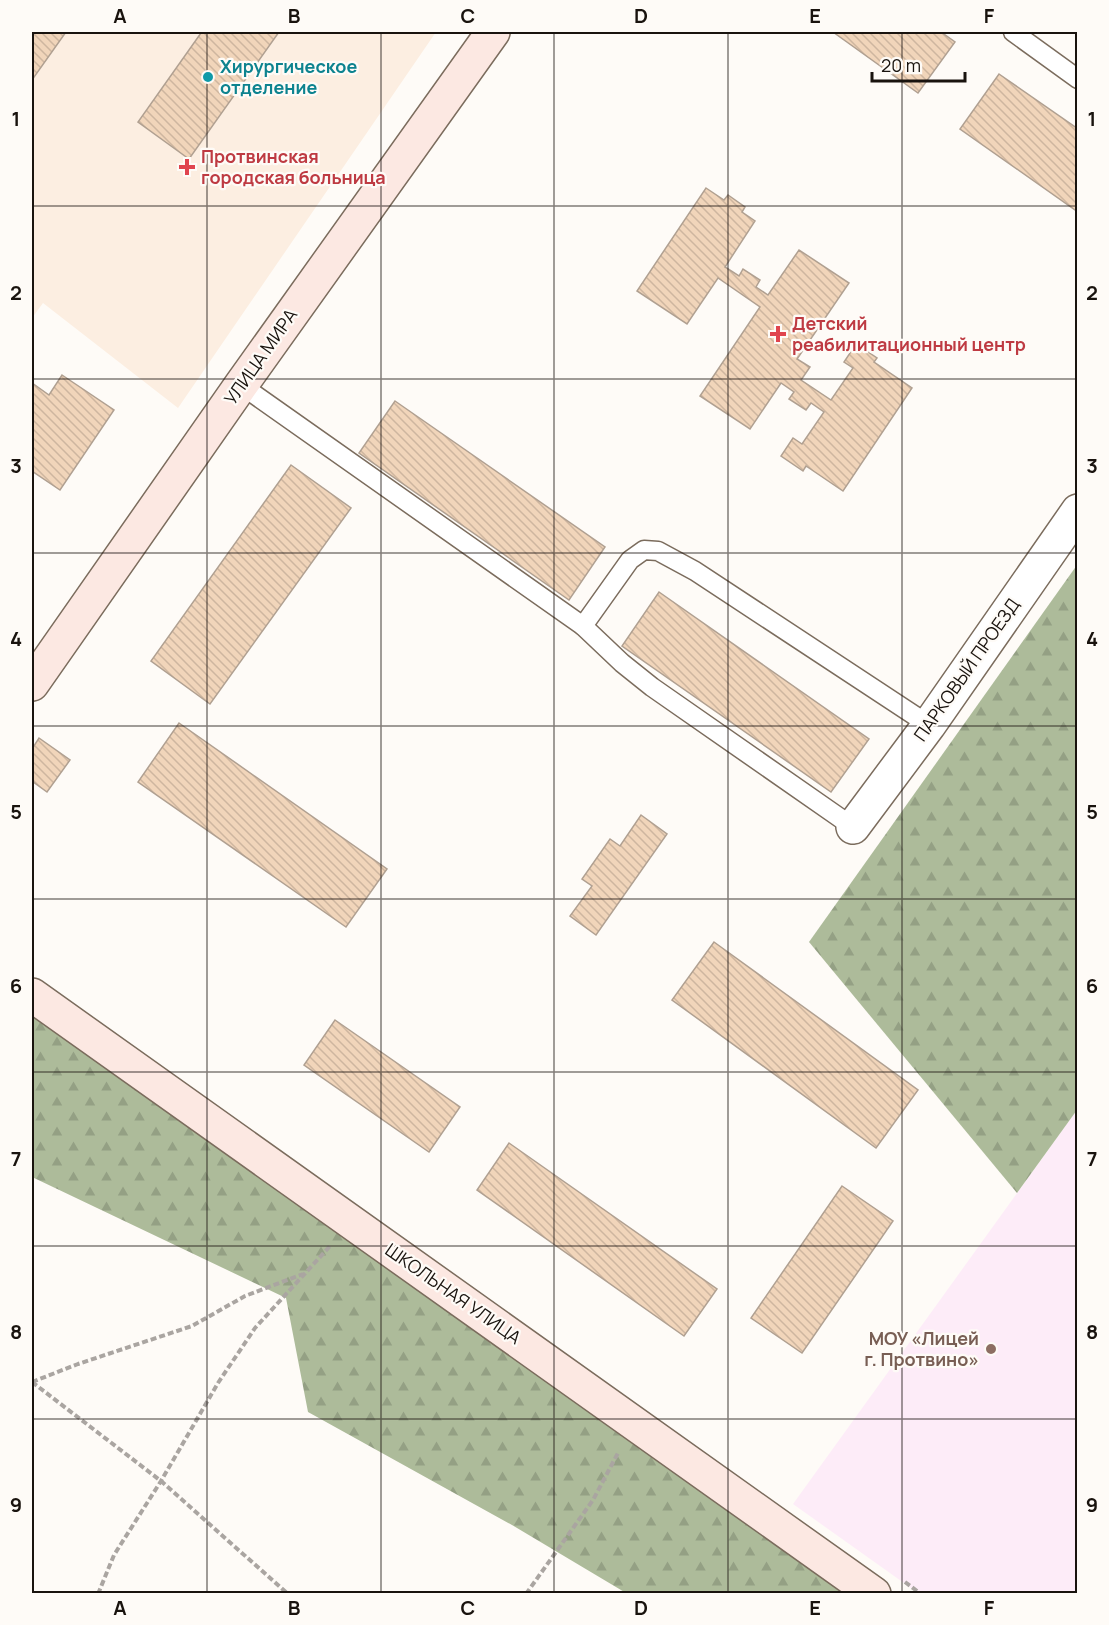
<svg xmlns="http://www.w3.org/2000/svg" width="1109" height="1625" font-family="Manrope,sans-serif">
	<style>
		.built { fill: #fceee1 }
		.education { fill: #fdecf8 }
		.forest { fill: url(#forest-firs) }
		.building { fill: url(#building-back-hatch); stroke: #b0a091; stroke-width: 1.5 }
		.lines { fill: none; stroke-linecap: round; stroke-linejoin: round }
		.lane-casing { stroke: #7b6c5d; stroke-width: 21 }
		.street-casing { stroke: #7b6c5d; stroke-width: 36 }
		.secondary-casing { stroke: #7b6c5d; stroke-width: 36 }
		.path { stroke: #aaa5a1; stroke-width: 4; stroke-dasharray: 6 3; stroke-linecap: butt }
		.lane { stroke: #fff; stroke-width: 18 }
		.street { stroke: #fff; stroke-width: 33 }
		.secondary { stroke: #fce8e2; stroke-width: 33 }
		.grid { fill: none; stroke: #19130e; stroke-width: 1.5; stroke-opacity: 0.55 }
		.culture-dot { fill: #0f9aa8; stroke: #fefbf7; stroke-width: 2 }
		.health-dot { fill: #e0444e; stroke: #fefbf7; stroke-width: 2 }
		.education-dot { fill: #8d6e63; stroke: #fefbf7; stroke-width: 2 }
		.labels { text-anchor: middle; stroke-width: 4.5; stroke-linejoin: round; paint-order: stroke }
		.culture-label { font-size: 18px; font-weight: bold; fill: #0d838f; stroke: #fefbf7; text-anchor: start }
		.health-label { font-size: 18px; font-weight: bold; fill: #be3a42; stroke: #fefbf7; text-anchor: start }
		.street-label { font-size: 18px; fill: #19130e; stroke: #fefbf7 }
		.education-label { font-size: 18px; font-weight: bold; fill: #785e54; stroke: #fefbf7; text-anchor: end }
		.neatline { fill: none; stroke: #19130e; stroke-width: 2 }
		.grid-label { font-size: 20px; text-anchor: middle; font-weight: bold; fill: #19130e }
	</style>
	<defs>
		<pattern id="forest-firs" width="22" height="20" patternUnits="userSpaceOnUse" patternTransform="scale(1.5)"><rect width="22" height="20" fill="#adbb9a"/><path d="M5 1l3.5 6h-7zM16 11l3.5 6h-7z" fill="#94a084"/></pattern>
		<pattern id="building-back-hatch" width="6" height="6" patternUnits="userSpaceOnUse" patternTransform="scale(1.5)"><rect width="6" height="6" fill="#f1d5ba"/><path d="M-1 5l2 2M0 0l6 6M5-1l2 2" fill="none" stroke="#ceb69f"/></pattern>
	</defs>
	<rect width="100%" height="100%" fill="#fefbf7"/>
	<polygon class="built" points="32,32 436,32 178,408 43,303 32,318"/>
	<polygon class="education" points="1077,1110 1077,1593 918,1593 793,1504"/>
	<g class="forest">
		<polygon points="1077,565 1077,1110 1017,1193 809,942"/>
		<polygon points="32,1009 854,1593 626,1593 512,1525 308,1412 286,1298 32,1177"/>
	</g>
	<g class="building">
		<polygon points="32,32 66,32 32,80"/>
		<polygon points="199,32 279,32 189,159 138,122 201,33"/>
		<polygon points="833,32 941,32 955,42 918,93"/>
		<polygon points="999,74 1078,129 1078,212 960,129"/>
		<polygon points="706,188 724,200 728,195 745,207 742,212 755,221 725,267 739,276 743,269 760,280 756,287 768,295 799,250 849,283 797,359 810,367 801,380 831,400 853,368 844,362 856,344 877,358 874,362 912,388 843,491 806,466 803,471 781,456 793,438 802,444 824,412 811,403 806,410 789,399 794,392 781,383 750,429 700,396 760,307 718,278 687,324 637,291"/>
		<polygon points="62,375 114,410 60,490 32,471 32,383 49,395"/>
		<polygon points="395,401 605,547 569,600 359,453"/>
		<polygon points="291,465 351,508 210,704 151,661"/>
		<polygon points="659,592 869,739 831,792 622,646"/>
		<polygon points="179,723 387,869 346,927 138,782"/>
		<polygon points="39,738 70,760 47,792 32,781 32,749"/>
		<polygon points="641,815 667,834 596,935 570,916 592,886 582,879 610,839 620,846"/>
		<polygon points="714,942 918,1090 876,1148 672,1000"/>
		<polygon points="335,1020 460,1107 429,1152 304,1065"/>
		<polygon points="509,1143 717,1289 684,1336 477,1190"/>
		<polygon points="842,1186 893,1221 802,1353 751,1318"/>
	</g>
	<g class="lines">
		<defs>
			<g id="lane">
				<polyline points="1013,32 1078,79"/>
				<polyline points="241,385 583,626"/>
				<polyline points="853,827 652,687 622,663 583,626 630,560 644,550 658,551 695,571 929,725"/>
			</g>
			<polyline id="street" points="853,827 929,725 1078,511"/>
			<g id="secondary">
				<polyline points="32,684 241,385 493,32"/>
				<polyline points="32,995 874,1594"/>
			</g>
		</defs>
		<use href="#lane" class="lane-casing"/>
		<use href="#street" class="street-casing"/>
		<use href="#secondary" class="secondary-casing"/>
		<g class="path">
			<polyline points="32,1382 161,1481 288,1594"/>
			<polyline points="32,1382 78,1364 192,1326 245,1296 303,1274"/>
			<polyline points="905,1582 921,1594"/>
			<polyline points="98,1594 114,1555 161,1481 218,1383 255,1328 331,1245"/>
			<polyline points="526,1594 593,1500 619,1451"/>
		</g>
		<use href="#lane" class="lane"/>
		<use href="#street" class="street"/>
		<use href="#secondary" class="secondary"/>
	</g>
	<path class="grid" d="M207 32V1594M381 32V1594M554 32V1594M728 32V1594M902 32V1594M32 206H1078M32 379H1078M32 553H1078M32 726H1078M32 899H1078M32 1072H1078M32 1246H1078M32 1419H1078"/>
	<circle class="culture-dot" cx="208" cy="77" r="6"/>
	<g class="health-dot">
		<path d="M184 158h6v6h6v6h-6v6h-6v-6h-6v-6h6z"/>
		<path d="M775 325h6v6h6v6h-6v6h-6v-6h-6v-6h6z"/>
	</g>
	<circle class="education-dot" cx="991" cy="1349" r="6"/>
	<g class="labels">
		<g class="culture-label">
			<text x="220" y="73">Хирургическое<tspan x="220" dy="21">отделение</tspan></text>
		</g>
		<g class="health-label">
			<text x="201" y="163">Протвинская<tspan x="201" dy="21">городская больница</tspan></text>
			<text x="792" y="330">Детский<tspan x="792" dy="21">реабилитационный центр</tspan></text>
		</g>
		<g class="street-label">
			<text transform="translate(261 357) rotate(-55)" y="6">УЛИЦА МИРА</text>
			<text transform="translate(967 670) rotate(-55)" y="6">ПАРКОВЫЙ ПРОЕЗД</text>
			<text transform="translate(453 1294) rotate(35)" y="6">ШКОЛЬНАЯ УЛИЦА</text>
		</g>
		<g class="education-label">
			<text x="979" y="1345">МОУ «Лицей<tspan x="979" dy="21">г. Протвино»</tspan></text>
		</g>
	</g>
	<rect width="1109" height="1625" fill="none" stroke="#fefbf7" stroke-width="66"/>
	<path d="M872 72v9h93v-9" fill="none" stroke="#19130e" stroke-width="3"/>
	<text x="881" y="72" font-size="18" fill="#19130e" stroke="#fefbf7" stroke-width="4.5" paint-order="stroke">20 m</text>
	<rect x="33" y="33" width="1043" height="1559" class="neatline"/>
	<g class="grid-label">
		<text x="120" y="23">A</text>
		<text x="294" y="23">B</text>
		<text x="468" y="23">C</text>
		<text x="641" y="23">D</text>
		<text x="815" y="23">E</text>
		<text x="989" y="23">F</text>
		<text x="16" y="126">1</text>
		<text x="1092" y="126">1</text>
		<text x="16" y="300">2</text>
		<text x="1092" y="300">2</text>
		<text x="16" y="473">3</text>
		<text x="1092" y="473">3</text>
		<text x="16" y="646">4</text>
		<text x="1092" y="646">4</text>
		<text x="16" y="819">5</text>
		<text x="1092" y="819">5</text>
		<text x="16" y="993">6</text>
		<text x="1092" y="993">6</text>
		<text x="16" y="1166">7</text>
		<text x="1092" y="1166">7</text>
		<text x="16" y="1339">8</text>
		<text x="1092" y="1339">8</text>
		<text x="16" y="1512">9</text>
		<text x="1092" y="1512">9</text>
		<text x="120" y="1615">A</text>
		<text x="294" y="1615">B</text>
		<text x="468" y="1615">C</text>
		<text x="641" y="1615">D</text>
		<text x="815" y="1615">E</text>
		<text x="989" y="1615">F</text>
	</g>
</svg>
